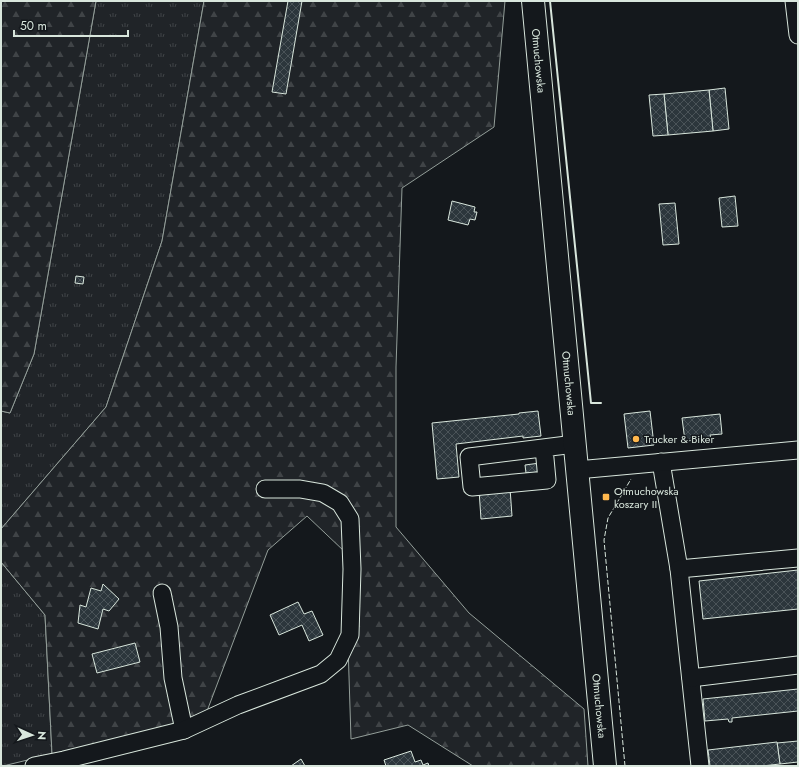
<svg xmlns="http://www.w3.org/2000/svg" width="799" height="767" font-family="Jost,sans-serif">
	<style>
		.grass { fill: url(#grass-tufts); stroke: #939e99 }
		.forest { fill: url(#forest-firs); stroke: #939e99 }
		.building { fill: url(#building-cross-hatch); stroke: #d8e6dc }
		.lines { fill: none; stroke-linecap: round; stroke-linejoin: round }
		.minor-casing { stroke: #d8e6dc; stroke-width: 19 }
		.major-casing { stroke: #d8e6dc; stroke-width: 24 }
		.minor { stroke: #14181c; stroke-width: 17 }
		.major { stroke: #14181c; stroke-width: 22 }
		.fence { stroke: #d8e6dc; stroke-width: 1; stroke-dasharray: 5 2; stroke-linecap: butt }
		.wall { stroke: #d8e6dc; stroke-width: 2 }
		.poi-dot { fill: #ffb74d; stroke: #14181c; stroke-width: 1.5 }
		.labels { text-anchor: middle; stroke-width: 3; stroke-linejoin: round; paint-order: stroke }
		.street-label { font-size: 11px; fill: #d8e6dc; stroke: #14181c }
		.poi-label { font-size: 11px; fill: #d8e6dc; stroke: #14181c; text-anchor: start }
	</style>
	<defs>
		<pattern id="grass-tufts" width="24" height="20" patternUnits="userSpaceOnUse"><rect width="24" height="20" fill="#202428"/><path d="M3 7l-1-3M5 7V3M7 7l1-3M15 17l-1-3M17 17v-4M19 17l1-3" fill="none" stroke="#404447"/></pattern>
		<pattern id="forest-firs" width="22" height="20" patternUnits="userSpaceOnUse"><rect width="22" height="20" fill="#202428"/><path d="M5 1l3.5 6h-7zM16 11l3.5 6h-7z" fill="#404447"/></pattern>
		<pattern id="building-cross-hatch" width="8" height="8" patternUnits="userSpaceOnUse"><rect width="8" height="8" fill="#2c363c"/><path d="M0 0l8 8M0 8l8-8" fill="none" stroke="#4a5358"/></pattern>
	</defs>
	<rect width="100%" height="100%" fill="#14181c"/>
	<g class="grass">
		<polygon points="96,1 204,1 162,241 106,407 1,529 1,411 10,413 34,354"/>
		<polygon points="1,562 45,615 52,754 3,766 1,766"/>
	</g>
	<g class="forest">
		<polygon points="1,1 96,1 34,354 10,413 1,411"/>
		<polygon points="204,1 505,1 494,127 402,188 396,367 396,527 469,613 584,709 588,766 473,766 408,725 351,739 345,552 307,516 268,550 204,719 52,754 45,615 1,562 1,529 106,407 162,241"/>
	</g>
	<g class="building">
		<polygon points="288,1 302,1 286,94 272,92"/>
		<polygon points="725,88 729,129 713,131 709,90"/>
		<polygon points="709,90 713,131 668,135 664,94"/>
		<polygon points="664,94 668,135 653,136 649,95"/>
		<polygon points="735,196 738,226 722,227 719,198"/>
		<polygon points="452,201 475,207 474,212 477,212 475,220 470,219 468,225 448,220"/>
		<polygon points="675,203 679,244 663,245 659,204"/>
		<polygon points="76,276 84,277 83,284 75,283"/>
		<polygon points="538,411 541,436 523,438 523,436 456,444 459,477 437,479 432,423 519,414 519,413"/>
		<polygon points="650,411 654,445 628,448 624,414"/>
		<polygon points="720,414 722,434 710,435 711,439 685,441 682,418"/>
		<polygon points="540,463 540,472 526,473 525,465"/>
		<polygon points="510,488 512,516 481,519 479,490"/>
		<polygon points="798,570 798,609 703,619 699,581"/>
		<polygon points="103,584 119,599 109,611 103,609 98,629 78,623 80,605 86,607 91,588 101,591"/>
		<polygon points="298,602 304,614 312,611 323,635 309,641 302,625 279,635 270,615"/>
		<polygon points="135,643 140,662 97,673 92,654"/>
		<polygon points="798,689 798,711 732,718 732,722 729,722 728,719 705,721 703,699"/>
		<polygon points="798,741 798,762 780,764 777,743"/>
		<polygon points="777,742 780,764 762,766 710,766 708,750"/>
		<polygon points="411,751 415,762 421,760 423,765 428,763 429,766 386,766 384,760"/>
		<polygon points="301,759 305,766 291,766"/>
	</g>
	<g class="lines">
		<defs>
			<g id="minor">
				<polyline points="794,1 798,35"/>
				<polyline points="544,448 547,480 472,487 469,457 575,444"/>
				<polyline points="661,462 679,569 700,766"/>
				<polyline points="577,470 798,450"/>
				<polyline points="679,569 798,558"/>
				<polyline points="162,593 169,627 173,678 184,730"/>
				<polyline points="691,678 798,665"/>
				<polyline points="34,766 64,760 184,730 238,705 321,674 338,660 350,635 352,569 350,519 340,503 323,493 300,489 265,489"/>
			</g>
			<g id="major">
				<path id="s1" d="M533 1 605 766"/>
			</g>
		</defs>
		<use href="#minor" class="minor-casing"/>
		<use href="#major" class="major-casing"/>
		<use href="#minor" class="minor"/>
		<use href="#major" class="major"/>
		<polyline class="fence" points="625,766 604,540 608,518 631,479"/>
		<polyline class="wall" points="550,1 591,403 601,403"/>
	</g>
	<g class="poi-dot">
		<circle cx="636" cy="439" r="4"/>
		<rect x="602" y="493" width="8" height="8" rx="2"/>
	</g>
	<g class="labels">
		<g class="street-label">
			<text dy="4" stroke="none"><textPath href="#s1" startOffset="60">Otmuchowska</textPath></text>
			<text dy="4" stroke="none"><textPath href="#s1" startOffset="384">Otmuchowska</textPath></text>
			<text dy="4" stroke="none"><textPath href="#s1" startOffset="708">Otmuchowska</textPath></text>
		</g>
		<g class="poi-label">
			<text x="644" y="443">Trucker &amp; Biker</text>
			<text x="614" y="495">Otmuchowska<tspan x="614" dy="13">koszary II</tspan></text>
		</g>
	</g>
	<rect width="799" height="767" fill="none" stroke="#d8e6dc" stroke-width="4"/>
	<g transform="translate(32 735) rotate(93)" stroke="#14181c" stroke-width="3" paint-order="stroke">
	<path d="M0-3L7 15L0 10L-7 15Z" fill="#d8e6dc"/>
	<text y="-6" font-size="11" font-weight="bold" text-anchor="middle" fill="#d8e6dc">N</text>
	</g>
	<path d="M14 30v6h114v-6" fill="none" stroke="#d8e6dc" stroke-width="2"/>
	<text x="20" y="30" font-size="12" fill="#d8e6dc" stroke="#14181c" stroke-width="3" paint-order="stroke">50 m</text>
</svg>
